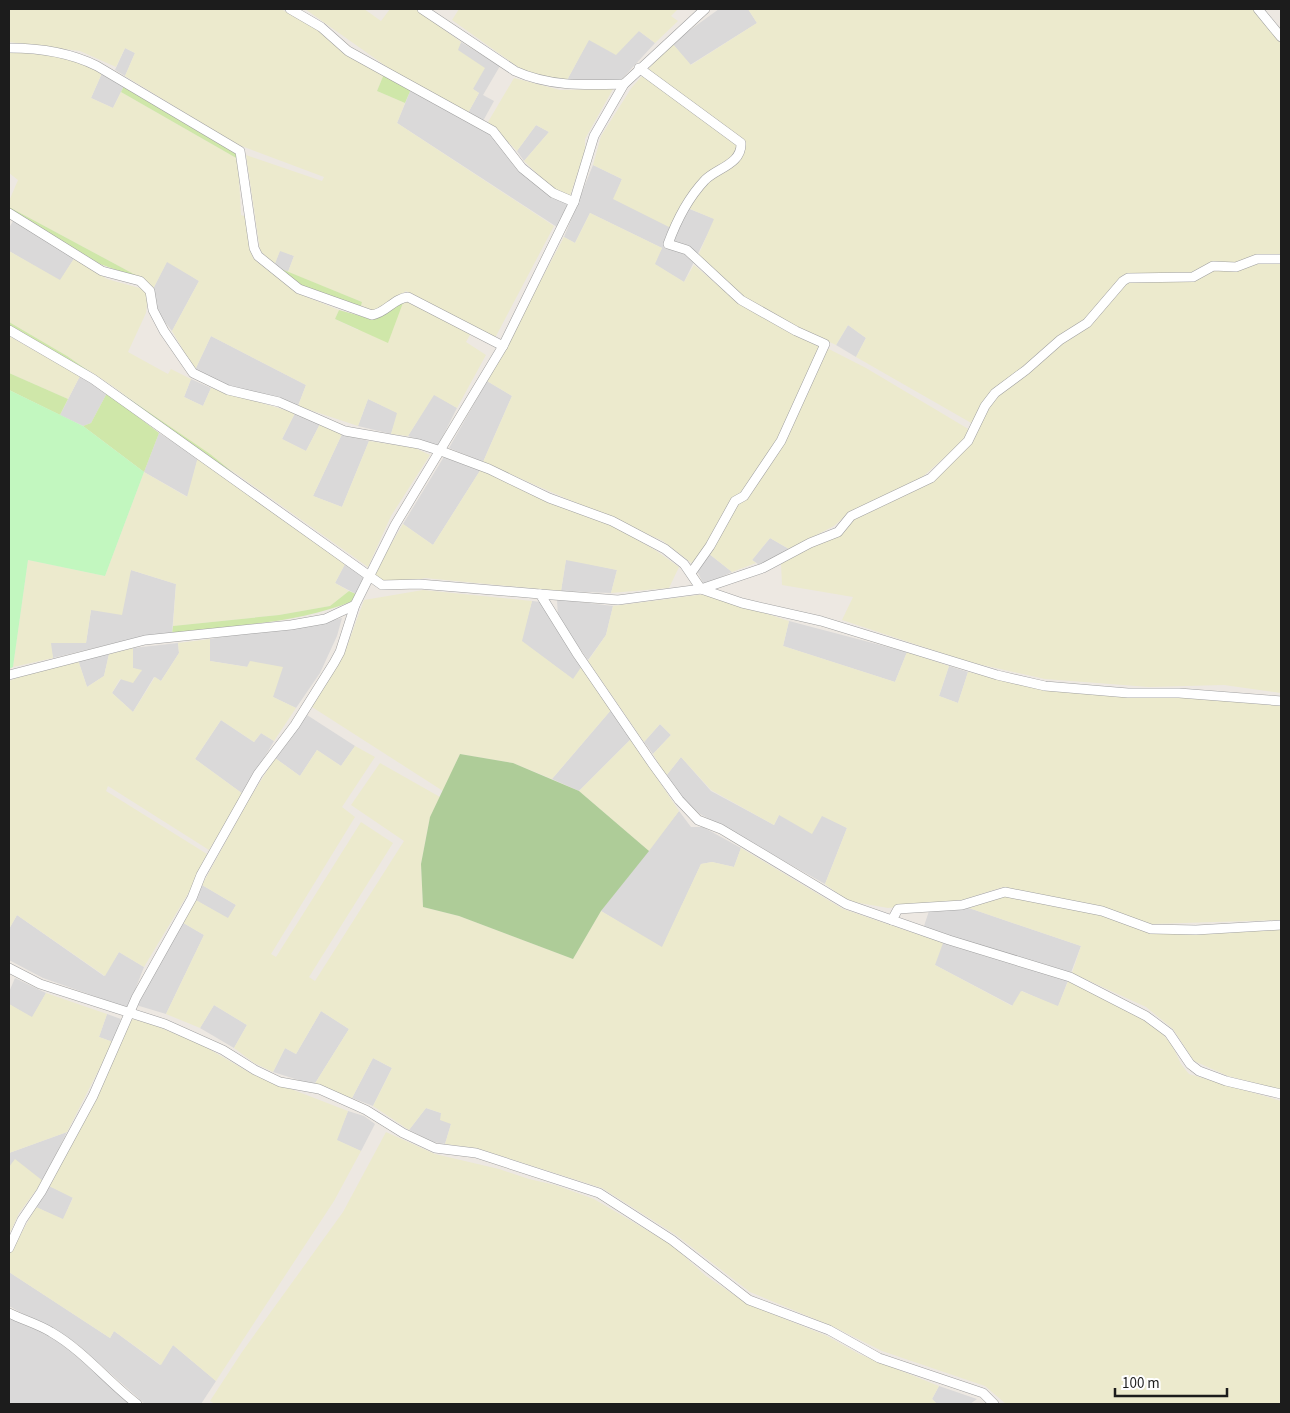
<svg xmlns="http://www.w3.org/2000/svg" width="1290" height="1413" font-family="'Source Sans 3',sans-serif">
	<style>
		.residential { fill: #dad9d9 }
		.farmland { fill: #eceacd }
		.grass { fill: #cfe7a9 }
		.forest { fill: #aecc98 }
		.park { fill: #c2f7bf }
		.lines { fill: none; stroke-linecap: round; stroke-linejoin: round }
		.minor-casing { stroke: #a0a0a0; stroke-width: 10 }
		.minor { stroke: #fff; stroke-width: 9 }
	</style>
	<rect width="100%" height="100%" fill="#ede8e2"/>
	<g class="residential">
		<polygon points="719,9 748,9 757,23 690,65 672,43"/>
		<polygon points="639,31 655,43 621,80 566,82 589,39"/>
		<polygon points="461,42 500,66 483,95 494,101 483,121 468,113 479,93 473,89 457,50"/>
		<polygon points="125,48 135,53 125,76 115,70"/>
		<polygon points="102,73 124,86 113,108 91,98"/>
		<polygon points="411,89 493,133 520,169 571,202 557,227 397,123"/>
		<polygon points="536,125 549,132 524,161 517,151"/>
		<polygon points="593,165 622,179 614,199 682,206 715,219 684,282 654,264 662,248 590,213 575,243 564,237"/>
		<polygon points="13,221 75,257 60,281 9,251 9,228"/>
		<polygon points="280,250 294,256 288,272 274,266"/>
		<polygon points="167,261 199,281 172,331 156,311 153,289"/>
		<polygon points="848,325 866,338 856,357 836,345"/>
		<polygon points="211,336 306,385 298,406 227,385 195,370"/>
		<polygon points="80,376 107,393 91,423 83,426 60,415"/>
		<polygon points="191,379 211,388 203,406 184,397"/>
		<polygon points="487,381 512,396 483,462 449,448"/>
		<polygon points="434,394 457,408 438,446 408,436"/>
		<polygon points="368,399 398,413 391,434 358,426"/>
		<polygon points="295,413 320,424 306,451 282,439"/>
		<polygon points="159,433 198,457 188,497 144,472"/>
		<polygon points="342,434 369,441 342,507 313,496"/>
		<polygon points="445,455 481,469 433,545 403,524"/>
		<polygon points="770,538 789,549 761,566 752,560"/>
		<polygon points="708,553 732,572 704,585 694,565"/>
		<polygon points="566,559 617,570 611,593 561,591"/>
		<polygon points="345,564 365,576 356,594 335,583"/>
		<polygon points="131,570 176,584 172,634 132,639 53,658 50,643 86,643 91,610 127,579"/>
		<polygon points="557,599 613,606 606,635 588,660 558,618"/>
		<polygon points="532,601 542,602 582,666 574,680 521,641"/>
		<polygon points="342,618 337,636 320,673 296,708 273,697 248,667 210,661 210,639 251,631 291,629"/>
		<polygon points="789,621 907,652 895,682 783,646"/>
		<polygon points="178,643 179,653 161,681 154,677 133,712 112,693 121,679 142,671 133,668 133,648"/>
		<polygon points="109,654 104,676 87,687 78,660"/>
		<polygon points="949,666 968,672 958,703 939,696"/>
		<polygon points="611,710 631,739 579,791 552,779"/>
		<polygon points="307,715 355,746 341,766 317,750 300,776 275,758"/>
		<polygon points="221,720 254,742 261,733 274,741 243,794 195,759"/>
		<polygon points="660,724 671,735 653,754 644,742"/>
		<polygon points="681,757 711,791 774,825 779,815 822,815 847,828 825,884 700,814 681,797 666,776"/>
		<polygon points="679,811 691,827 703,827 741,848 734,867 712,862 701,864 662,948 601,911"/>
		<polygon points="202,885 236,905 228,919 194,899"/>
		<polygon points="969,908 1081,946 1058,1007 1022,991 1013,1006 935,965 921,935 929,911"/>
		<polygon points="17,915 104,976 119,952 144,967 128,1008 43,978 9,960 9,929"/>
		<polygon points="180,921 204,935 166,1014 136,1005"/>
		<polygon points="15,978 46,993 32,1018 9,1004 9,992"/>
		<polygon points="214,1005 247,1025 234,1048 200,1028"/>
		<polygon points="321,1011 349,1029 314,1085 273,1072 285,1048 296,1054"/>
		<polygon points="107,1014 121,1019 113,1042 99,1037"/>
		<polygon points="373,1058 392,1068 373,1106 352,1098"/>
		<polygon points="426,1108 441,1113 451,1124 445,1144 433,1142 409,1130"/>
		<polygon points="348,1111 364,1116 375,1124 361,1151 336,1140"/>
		<polygon points="67,1132 43,1181 9,1167 9,1153"/>
		<polygon points="47,1185 73,1197 63,1220 36,1207"/>
		<polygon points="9,1272 110,1338 114,1331 160,1365 173,1345 216,1381 201,1404 145,1404 76,1343 9,1306"/>
		<polygon points="9,1316 35,1327 61,1342 132,1404 9,1404"/>
		<polygon points="939,1386 977,1399 970,1404 937,1404 932,1399"/>
	</g>
	<g class="farmland">
		<polygon points="9,9 281,9 319,31 338,48 384,74 377,91 405,103 397,123 554,226 495,338 406,291 375,312 361,306 362,302 288,272 294,256 280,251 274,266 260,250 246,155 322,181 324,177 236,144 125,76 135,53 125,48 116,67 80,51 9,42"/>
		<polygon points="305,9 364,9 381,21 390,9 415,9 424,15 461,42 458,50 485,68 473,89 479,93 468,113 390,69"/>
		<polygon points="459,9 678,9 671,16 678,21 655,43 639,31 616,55 589,40 566,82 534,76 518,67 452,20"/>
		<polygon points="748,9 1254,9 1281,40 1281,256 1200,273 1123,275 1083,321 1041,350 1026,367 993,391 973,424 856,357 866,338 848,325 836,345 797,327 742,297 698,256 714,219 683,206 671,228 613,199 622,179 593,165 601,136 632,87 672,43 691,65 757,23"/>
		<polygon points="28,51 76,60 102,73 91,98 113,108 121,92 238,159 241,215 247,217 253,258 297,293 339,310 335,319 358,330 404,300 471,333 466,342 486,355 457,408 434,395 408,436 391,434 397,413 368,399 358,426 298,406 306,385 211,336 195,370 172,331 199,281 167,262 153,289 130,272 9,207 9,201 18,180 9,173 9,52"/>
		<polygon points="514,78 560,90 613,89 585,139 585,150 570,196 554,190 524,161 549,132 536,125 517,151 488,122"/>
		<polygon points="590,213 662,248 655,264 684,282 694,265 739,303 866,368 970,430 962,442 919,480 851,511 834,526 789,549 770,538 752,560 756,563 732,572 708,553 694,565 663,541 483,462 512,396 487,381 564,237 575,243"/>
		<polygon points="9,251 60,280 75,257 107,279 143,289 148,295 146,313 128,352 168,374 171,369 191,379 184,397 203,406 211,388 295,413 282,439 306,451 320,424 342,434 313,496 342,507 369,441 415,448 430,455 391,516 368,567 111,385 67,356 9,322"/>
		<polygon points="1258,262 1281,262 1281,693 1224,685 1149,687 1045,679 969,662 842,620 853,597 782,585 781,563 853,519 933,480 997,395 1129,281 1194,280 1214,269 1237,271"/>
		<polygon points="9,336 80,376 68,399 9,373"/>
		<polygon points="198,457 345,564 335,583 349,591 330,606 279,615 173,626 176,584 131,570 122,615 91,610 86,643 51,643 53,658 13,667 28,560 105,576 144,472 187,497"/>
		<polygon points="481,469 610,524 655,550 679,567 669,588 611,593 617,570 566,560 561,591 425,578 404,583 383,582 373,574 403,524 433,545"/>
		<polygon points="423,590 532,601 522,641 573,679 582,666 611,710 552,779 513,763 460,754 443,791 312,707 346,649 364,600"/>
		<polygon points="706,594 789,621 783,646 895,682 907,652 949,666 939,696 958,703 968,672 1043,689 1177,696 1281,706 1281,920 1151,924 1103,908 1003,887 962,900 888,908 848,901 825,884 847,828 822,816 812,834 779,815 774,825 711,790 681,757 666,776 653,754 671,735 660,724 644,742 588,661 606,635 613,606"/>
		<polygon points="210,639 210,661 247,667 250,661 283,667 273,697 296,708 274,741 261,733 254,742 221,720 195,759 243,794 209,850 108,786 106,791 207,854 192,887 144,967 119,952 105,976 17,915 9,929 9,681 27,674 78,660 87,687 104,676 109,654 133,648 133,668 142,670 133,683 120,679 112,693 133,712 155,677 161,681 179,653 178,643"/>
		<polygon points="631,739 679,811 649,851 579,791"/>
		<polygon points="355,746 375,757 342,807 355,817 271,954 276,957 361,822 393,843 309,977 315,981 404,841 351,805 380,763 440,797 430,817 421,864 423,907 459,916 573,959 601,911 662,947 701,864 712,862 734,867 741,848 843,909 943,943 935,965 1012,1006 1021,991 1058,1006 1069,979 1142,1018 1159,1030 1172,1045 1181,1064 1189,1074 1281,1101 1281,1404 1006,1404 985,1386 882,1351 834,1327 750,1292 676,1235 602,1188 476,1148 445,1144 451,1124 440,1120 441,1113 426,1108 409,1130 373,1106 392,1068 373,1058 352,1098 314,1085 349,1029 321,1011 296,1054 285,1048 273,1072 254,1063 234,1048 247,1025 214,1005 200,1028 166,1014 204,935 180,921 194,899 228,918 236,905 202,885 248,801 275,758 300,776 317,750 341,766"/>
		<polygon points="1005,896 1101,914 1151,932 1281,928 1281,1090 1228,1076 1194,1061 1173,1029 1146,1007 1072,973 1081,946 969,908"/>
		<polygon points="46,993 107,1014 99,1037 113,1042 67,1132 9,1153 9,1004 32,1017"/>
		<polygon points="132,1019 154,1025 202,1045 252,1074 348,1111 337,1140 361,1151 334,1201 216,1381 173,1345 161,1365 114,1331 110,1338 9,1272 9,1255 36,1207 63,1219 73,1198 47,1185"/>
		<polygon points="386,1132 435,1154 499,1169 529,1179 555,1185 594,1199 672,1245 706,1276 748,1304 827,1336 859,1354 939,1386 932,1399 937,1404 215,1404 210,1401 242,1352 343,1212"/>
		<polygon points="15,1159 43,1181 19,1213 11,1231 9,1230 9,1167"/>
	</g>
	<g class="grass">
		<polygon points="384,74 411,89 405,103 377,91"/>
		<polygon points="124,86 235,151 238,159 121,92"/>
		<polygon points="9,207 130,272 144,280 100,264 9,209"/>
		<polygon points="274,266 362,302 361,306 300,287"/>
		<polygon points="404,300 388,343 335,319 339,310 371,319"/>
		<polygon points="9,322 67,356 210,454 235,474 65,358 9,327"/>
		<polygon points="9,373 68,399 60,415 9,390"/>
		<polygon points="107,393 159,433 144,472 83,426 91,423"/>
		<path d="M349 591 356 594 353 601C296 624 232 625 172 634L173 626 279 615 330 606Z"/>
	</g>
	<polygon class="forest" points="460,754 513,763 579,791 649,851 601,911 573,959 459,916 423,907 421,864 430,817"/>
	<polygon class="park" points="9,390 83,426 144,472 105,576 28,560 13,667 9,669"/>
	<g class="lines">
		<defs>
			<g id="minor">
				<polyline points="290,9 321,27 348,51 493,131 522,168 553,193 574,202"/>
				<path d="M422 9 515 71C550 87 586 85 624 84"/>
				<polyline points="1258,9 1281,37"/>
				<path d="M9 48C40 48 69 52 97 66L240 151 254 248 258 256 299 289 372 315C386 313 394 298 408 297L503 346"/>
				<path d="M639 68 741 143C742 164 717 168 705 180 688 198 676 222 668 244L687 250 741 300 796 331 825 344 781 441 744 496 735 501 710 546 691 573"/>
				<polyline points="9,213 102,271 140,281 150,291 153,310 164,331 193,373 228,390 279,402 345,431 419,444 441,451 489,469 549,498 612,521 665,549 684,564 701,589 742,603 821,621 997,675 1045,686 1128,693 1179,693 1281,701"/>
				<polyline points="9,330 93,379 382,585 419,584 540,594 578,655 652,763 679,800 698,820 721,829 846,904 949,940 1070,977 1146,1016 1169,1033 1190,1064 1199,1071 1226,1081 1281,1094"/>
				<polyline points="540,594 618,600 701,589 763,568 810,543 838,532 851,516 931,478 968,441 985,406 995,393 1026,370 1060,340 1087,323 1123,281 1128,278 1193,277 1213,266 1236,267 1257,259 1281,259"/>
				<polyline points="9,675 145,640 291,625 325,619 355,605"/>
				<polyline points="892,920 898,909 962,905 1005,892 1102,911 1151,929 1196,930 1281,925"/>
				<polyline points="9,968 40,984 165,1024 223,1050 255,1070 280,1082 319,1089 366,1110 403,1133 435,1148 476,1153 599,1193 672,1240 749,1300 829,1330 879,1358 983,1393 994,1404"/>
				<polyline points="9,1248 22,1220 41,1192 93,1096 136,998 192,898 201,875 258,774 295,725 334,663 340,652 355,605 395,525 503,346 574,202 594,136 624,84 705,9"/>
				<path d="M9 1313C23 1320 38 1324 51 1332 84 1351 108 1382 137 1404"/>
			</g>
		</defs>
		<use href="#minor" class="minor-casing"/>
		<use href="#minor" class="minor"/>
	</g>
	<rect width="1290" height="1413" fill="none" stroke="#1c1c1c" stroke-width="20"/>
	<path d="M1115 1388v8h112v-8" fill="none" stroke="#1c1c1c" stroke-width="2.5"/>
	<text x="1122" y="1388" font-size="15" fill="#1c1c1c" stroke="#ffffff" stroke-width="4" paint-order="stroke">100 m</text>
</svg>
